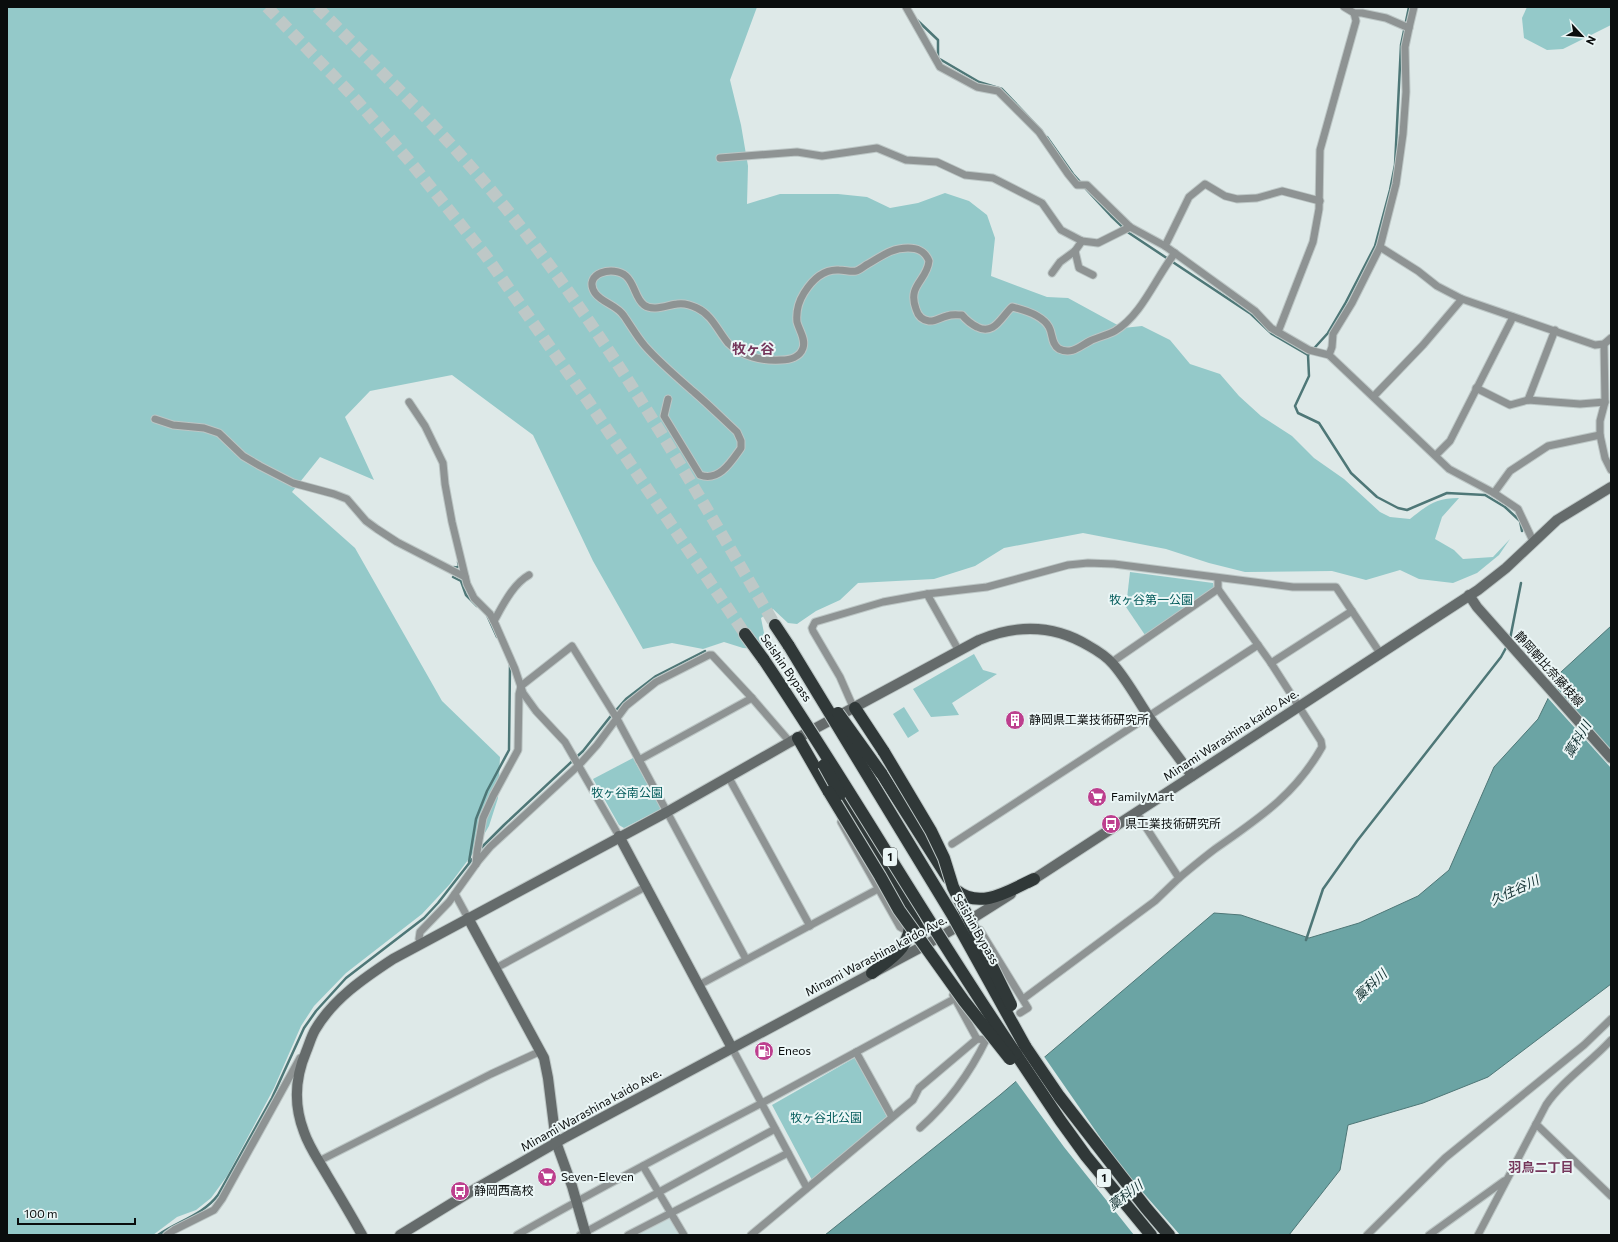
<svg xmlns="http://www.w3.org/2000/svg" width="1618" height="1242" font-family="Commissioner,'Noto Sans JP',sans-serif">
	<style>
		.built { fill: #cadede }
		.green { fill: #94c9c9 }
		.water { fill: #6ba4a4; stroke: #4e7777 }
		.pier { fill: #dee9e8 }
		.lines { fill: none; stroke-linecap: round; stroke-linejoin: round }
		.stream { stroke: #4e7777; stroke-width: 2.5 }
		.highway-tunnel { stroke: #bec8c7; stroke-width: 12; stroke-dasharray: 12 6; stroke-linecap: butt }
		.street-casing { stroke: #bcc6c5; stroke-width: 9 }
		.secondary-casing { stroke: #bcc6c5; stroke-width: 12 }
		.highway-casing { stroke: #bcc6c5; stroke-width: 14 }
		.street { stroke: #8e9393; stroke-width: 7 }
		.secondary { stroke: #656b6b; stroke-width: 10 }
		.highway { stroke: #303838; stroke-width: 12 }
		.highway-bridge-casing { stroke: #bcc6c5; stroke-width: 14; stroke-linecap: butt }
		.highway-bridge { stroke: #303838; stroke-width: 12 }
		.labels { text-anchor: middle; stroke-width: 4; stroke-linejoin: round; paint-order: stroke }
		.shield { fill: #ebf6f6; stroke: #4e5353; stroke-width: 1 }
		.shield-label { font-size: 11px; font-weight: bold; fill: #0a0d0d }
		.park-label { font-size: 12px; fill: #035b5b; stroke: #ebf6f6 }
		.street-label { font-size: 12px; fill: #0a0d0d; stroke: #ebf6f6 }
		.poi-label { font-size: 12px; fill: #0a0d0d; stroke: #ebf6f6; text-anchor: start }
		.water-label { font-size: 13px; font-style: italic; fill: #112f30; stroke: #ebf6f6 }
		.neighbourhood-label { font-size: 13px; font-weight: bold; fill: #75365b; stroke: #ebf6f6 }
		.quarter-label { font-size: 14px; font-weight: bold; fill: #75365b; stroke: #ebf6f6 }
	</style>
	<rect width="100%" height="100%" fill="#dee9e8"/>
	<polygon class="built" points="670,1218 679,1235 636,1235"/>
	<g class="green">
		<path d="M7 7H757L730 80 741 125 748 166 747 204 780 194H838L867 197 890 208 918 203 945 193 969 201 987 215 995 238 991 276 1047 297 1068 298 1123 328 1142 326 1170 340 1190 364 1220 374 1239 396 1261 416 1292 436 1314 458 1344 479 1380 512 1390 517 1410 519C1428 505 1435 498 1459 498L1442 517 1435 539 1454 550 1463 559 1493 557 1510 539 1499 555 1477 573 1453 583 1419 579 1400 570 1366 580 1332 571 1245 572 1209 563 1166 549 1083 533 1004 548 975 566 934 579 858 583 840 600 816 611 797 624 788 623 773 609 761 618 765 638 757 649 743 648 724 642 703 649 672 643 643 649 593 561 533 435 452 375 370 391 345 417 374 480 320 457 292 492 355 548 442 701 500 757 498 798 489 826 474 852 450 884 422 914 346 973 314 1006 301 1026 274 1088 227 1176 211 1198 196 1210 177 1217 153 1235H7Z"/>
		<polygon points="1527,7 1611,7 1611,25 1563,49 1547,50 1524,38 1522,18"/>
		<polygon points="1130,572 1213,583 1214,588 1145,635 1126,607"/>
		<polygon points="974,654 983,670 997,674 952,703 959,715 931,717 913,689"/>
		<polygon points="904,707 919,731 908,738 893,714"/>
		<polygon points="633,758 661,809 624,828 619,825 593,779"/>
		<polygon points="856,1057 887,1117 812,1180 772,1105"/>
	</g>
	<polygon class="water" points="1611,626 1611,984 1488,1077 1423,1103 1348,1125 1340,1170 1289,1235 825,1235 1000,1095 1214,913 1241,915 1309,938 1359,923 1418,896 1449,870 1494,767 1538,719 1561,672"/>
	<g class="pier">
		<polygon points="1552,686 1611,752 1611,768 1547,697"/>
		<polygon points="1043,1055 1120,1166 1180,1235 1134,1235 1064,1147 1015,1080"/>
	</g>
	<g class="lines">
		<g class="stream">
			<polyline points="1409,7 1401,45 1395,165 1390,190 1375,246 1345,304 1328,333 1308,355 1309,376 1295,406 1298,413 1319,423 1351,473 1377,497 1398,508 1407,510 1447,493 1485,495 1505,507 1520,521 1522,531"/>
			<polyline points="917,20 938,40 938,58 979,82 1002,89 1042,131"/>
			<polyline points="1047,137 1073,174 1082,184"/>
			<polyline points="1086,189 1111,216 1129,233 1251,314 1272,334 1308,355"/>
			<polyline points="454,567 455,568 459,566 458,562"/>
			<polyline points="453,577 461,581 466,595 477,606"/>
			<polyline points="487,615 497,637"/>
			<polyline points="1510,639 1521,583"/>
			<polyline points="479,850 504,825 583,751 610,717 626,699 656,676 705,651"/>
			<polyline points="469,862 476,819 487,791 509,750 510,665"/>
			<polyline points="1306,940 1323,889 1357,841 1501,657 1507,646"/>
			<path d="M158 1235C178 1221 203 1215 218 1195L272 1098 304 1028 316 1011 346 978 424 918 438 903 474 857"/>
		</g>
		<g class="highway-tunnel">
			<polyline points="267,7 351,94 412,164 486,256 588,401 745,634"/>
			<path d="M317 7C387 78 459 147 520 226 617 351 695 489 775 625"/>
		</g>
		<defs>
			<g id="street">
				<polyline points="906,7 940,67 977,87 998,91 1039,132 1068,174 1077,185 1087,185 1130,227 1165,246 1255,311 1271,328 1309,350 1329,355 1449,469 1494,493 1518,509 1534,543"/>
				<polyline points="1344,7 1354,13 1362,13 1386,18 1409,28 1414,7"/>
				<polyline points="720,158 797,152 822,156 877,148 906,160 937,162 965,175 993,178 1042,203 1061,230 1082,241 1098,243 1130,227"/>
				<polyline points="1165,246 1189,197 1205,184 1225,196 1237,199 1257,198 1282,191 1320,201"/>
				<polyline points="1380,247 1418,271 1437,286 1462,299"/>
				<polyline points="1075,251 1079,268 1093,275"/>
				<polyline points="1052,273 1060,262 1075,251 1082,241"/>
				<polyline points="1278,332 1313,242 1319,209 1320,150 1356,21 1354,13"/>
				<polyline points="1604,344 1605,402 1600,421 1600,435 1605,458 1611,470"/>
				<polyline points="1329,355 1332,347 1333,334 1352,303 1380,247 1396,184 1403,134 1406,92 1405,47 1409,28"/>
				<polyline points="1476,388 1510,405 1528,400 1580,404 1605,402"/>
				<polyline points="1374,396 1423,345 1462,299 1595,345 1604,344 1611,338"/>
				<path d="M668 399 664 416 700 475C719 482 731 462 741 448V441L737 432C723 419 709 405 695 393 678 378 660 363 645 346 637 337 631 326 624 316 617 305 602 303 595 293 582 273 614 265 626 276 635 284 635 298 644 305 653 312 668 305 677 304 683 303 691 305 697 308 712 315 718 331 728 343 742 357 763 361 781 360 790 360 800 357 803 348 806 339 799 330 797 322 796 312 799 301 804 293 812 280 823 269 839 270 845 270 851 272 856 271 860 270 864 266 868 264 882 256 891 248 908 248 918 248 925 251 929 261 927 281 907 285 916 309 918 316 922 320 929 321 935 322 941 317 947 316 952 314 957 315 962 315 967 321 971 324 977 327 994 336 1001 317 1012 307 1025 310 1042 315 1049 327 1053 334 1051 344 1059 349 1072 355 1080 346 1090 341 1098 337 1108 335 1115 331 1142 315 1156 277 1175 253"/>
				<polyline points="1528,400 1555,330"/>
				<polyline points="409,402 425,426 443,463 445,484 452,522 467,584 474,598 490,614 494,621 515,669 523,693 536,711 565,742 619,836"/>
				<polyline points="155,419 173,425 204,428 219,433 243,456 260,466 293,483 334,494 347,499 366,521 377,529 397,542 465,577"/>
				<polyline points="1436,455 1450,441 1513,317"/>
				<polyline points="1494,493 1510,471 1548,446 1600,435"/>
				<polyline points="927,594 959,651"/>
				<path d="M494 621C503 605 513 584 529 575"/>
				<polyline points="1112,662 1218,589 1218,578"/>
				<polyline points="1271,663 1352,611"/>
				<polyline points="854,709 840,677 813,631 812,628 815,622 883,602 927,594 987,587 1068,565 1088,563 1114,564 1293,587 1336,587 1380,653"/>
				<polyline points="639,760 752,698"/>
				<polyline points="729,778 810,926"/>
				<polyline points="841,822 900,927 910,933"/>
				<polyline points="952,844 1258,645"/>
				<polyline points="476,864 477,852 483,818 493,796 518,750 519,694 521,686 572,646 616,717 746,959"/>
				<path d="M1179 878C1191 868 1203 858 1215 849 1259 818 1295 795 1322 747L1321 741 1271 663 1218 589"/>
				<polyline points="455,894 468,918"/>
				<polyline points="980,930 1028,1008 1020,1013"/>
				<polyline points="422,943 419,939 420,932 449,902 479,860 490,847 579,765 597,745 626,706 656,682 709,655 712,655 752,698 790,742"/>
				<polyline points="496,968 647,886"/>
				<polyline points="699,985 878,889"/>
				<polyline points="953,995 977,1039"/>
				<polyline points="1023,999 1155,901 1179,878 1136,812"/>
				<polyline points="732,1048 807,1188"/>
				<polyline points="856,1052 892,1117"/>
				<polyline points="1536,1124 1611,1196"/>
				<polyline points="319,1161 491,1074 541,1051"/>
				<polyline points="643,1166 684,1235"/>
				<polyline points="167,1235 174,1230 214,1210 222,1199 300,1058"/>
				<path d="M517 1235C597 1189 680 1146 762 1103 826 1069 890 1034 954 999"/>
				<polyline points="580,1235 775,1129"/>
				<polyline points="628,1235 788,1153"/>
				<path d="M751 1235 913 1100 919 1088 977 1039 986 1040C970 1073 948 1103 920 1128"/>
				<polyline points="1367,1235 1445,1158 1584,1045 1611,1019"/>
				<polyline points="1429,1235 1504,1181"/>
				<path d="M1478 1235 1546 1105C1562 1081 1591 1062 1611 1040"/>
			</g>
			<g id="secondary">
				<polyline points="1469,595 1477,607 1611,758"/>
				<polyline points="619,836 732,1048"/>
				<polyline points="1028,883 1478,590 1506,568 1557,520 1611,487"/>
				<polyline points="468,918 544,1058 548,1078 556,1142 572,1186 586,1235"/>
				<path d="M362 1235C351 1215 339 1195 327 1175 319 1161 309 1147 304 1132 294 1106 295 1078 306 1052 309 1045 311 1037 315 1030 333 999 364 978 393 959L667 812 790 742 979 640C1017 624 1053 624 1089 646 1098 651 1106 656 1113 664 1127 680 1137 699 1149 717 1163 737 1178 756 1192 776"/>
				<polyline points="400,1235 475,1189 566,1137 927,944 973,918 1011,894"/>
			</g>
			<g id="highway">
				<polyline points="775,625 789,646"/>
				<polyline points="745,634 764,660"/>
				<polyline points="855,708 884,752"/>
				<polyline points="798,738 829,792"/>
				<polyline points="881,773 948,878"/>
				<polyline points="840,794 880,859 921,933"/>
				<path d="M957 891C981 910 1010 890 1034 879"/>
				<path d="M872 973C890 959 913 946 910 919"/>
				<polyline points="1025,1046 1059,1096 1146,1208 1169,1235"/>
				<polyline points="1016,1054 1060,1120 1086,1156 1151,1235"/>
			</g>
		</defs>
		<use href="#street" class="street-casing"/>
		<use href="#secondary" class="secondary-casing"/>
		<use href="#highway" class="highway-casing"/>
		<use href="#street" class="street"/>
		<use href="#secondary" class="secondary"/>
		<use href="#highway" class="highway"/>
		<defs>
			<g id="highway-bridge">
				<polyline points="789,646 953,916 1025,1046"/>
				<path d="M764 660C851 789 928 925 1016 1054"/>
				<polyline points="838,713 881,773"/>
				<polyline points="884,752 931,831 944,858 953,887 1011,1005"/>
				<polyline points="824,765 840,794"/>
				<polyline points="829,792 880,876 899,910 964,1001 1010,1059"/>
			</g>
		</defs>
		<use href="#highway-bridge" class="highway-bridge-casing"/>
		<use href="#highway-bridge" class="highway-bridge"/>
	</g>
	<defs>
		<symbol id="building-disc" viewBox="-11 -11 22 22"><circle r="9.5" fill="#bd3f8e" stroke="#ebf6f6"/><path d="M-4-6H4V6H1V3H-1V6H-4ZM-2.5-4.3h1.7v1.8h-1.7ZM.8-4.3h1.7v1.8H.8ZM-2.5-1h1.7V.8h-1.7ZM.8-1h1.7V.8H.8Z" fill="#fff"/></symbol>
		<symbol id="supermarket-disc" viewBox="-11 -11 22 22"><circle r="9.5" fill="#bd3f8e" stroke="#ebf6f6"/><path d="M-6-5.5h2.5l.6 2H6L4.5 2H-2.5L-4.4-4H-6ZM-1.5 3.2a1.3 1.3 0 1 0 .1 0ZM3 3.2a1.3 1.3 0 1 0 .1 0Z" fill="#fff"/></symbol>
		<symbol id="bus-disc" viewBox="-11 -11 22 22"><circle r="9.5" fill="#bd3f8e" stroke="#ebf6f6"/><path d="M-5-6H5V4H4V6H2V4H-2V6H-4V4H-5ZM-3.5-4V0h7V-4ZM-3.5 1.2v1.5H-2V1.2ZM2 1.2v1.5H3.5V1.2Z" fill="#fff"/></symbol>
		<symbol id="fuel-disc" viewBox="-11 -11 22 22"><circle r="9.5" fill="#bd3f8e" stroke="#ebf6f6"/><path d="M-5.5-6h7V0h2V4h1.3V-2.5L3-4.5l.8-.8L6-3V5H2.5V1h-1V6h-7ZM-4.2-4.7v3.2H.2V-4.7Z" fill="#fff"/></symbol>
	</defs>
	<g fill-rule="evenodd">
		<use href="#building-disc" x="1004" y="709" width="22" height="22"/>
		<use href="#supermarket-disc" x="1086" y="786" width="22" height="22"/>
		<use href="#bus-disc" x="1100" y="813" width="22" height="22"/>
		<use href="#fuel-disc" x="753" y="1040" width="22" height="22"/>
		<use href="#supermarket-disc" x="536" y="1166" width="22" height="22"/>
		<use href="#bus-disc" x="449" y="1180" width="22" height="22"/>
	</g>
	<g class="labels">
		<g class="shield">
			<rect x="883" y="848" width="14" height="18" rx="3"/>
			<rect x="1097" y="1169" width="14" height="18" rx="3"/>
		</g>
		<g class="shield-label">
			<text x="890" y="861">1</text>
			<text x="1104" y="1182">1</text>
		</g>
		<g class="park-label">
			<text x="1151" y="604">牧ヶ谷第一公園</text>
			<text x="627" y="797">牧ヶ谷南公園</text>
			<text x="826" y="1122">牧ヶ谷北公園</text>
		</g>
		<g class="street-label">
			<text transform="translate(786 668) rotate(55)" y="4">Seishin Bypass</text>
			<text transform="translate(1549 669) rotate(48)" y="4">静岡朝比奈藤枝線</text>
			<text transform="translate(1231 735) rotate(-33)" y="4">Minami Warashina kaido Ave.</text>
			<text transform="translate(976 929) rotate(60)" y="4">Seishin Bypass</text>
			<text transform="translate(876 956) rotate(-28)" y="4">Minami Warashina kaido Ave.</text>
			<text transform="translate(591 1110) rotate(-29)" y="4">Minami Warashina kaido Ave.</text>
		</g>
		<g class="poi-label">
			<text x="1029" y="724">静岡県工業技術研究所</text>
			<text x="1111" y="801">FamilyMart</text>
			<text x="1125" y="828">県工業技術研究所</text>
			<text x="778" y="1055">Eneos</text>
			<text x="561" y="1181">Seven-Eleven</text>
			<text x="474" y="1195">静岡西高校</text>
		</g>
		<g class="water-label">
			<text transform="translate(1577 739) rotate(-59)" y="5">藁科川</text>
			<text transform="translate(1514 890) rotate(-25)" y="5">久住谷川</text>
			<text transform="translate(1370 985) rotate(-43)" y="5">藁科川</text>
			<text transform="translate(1125 1195) rotate(-37)" y="5">藁科川</text>
		</g>
		<g class="neighbourhood-label">
			<text x="1541" y="1172">羽鳥二丁目</text>
		</g>
		<g class="quarter-label">
			<text x="753" y="354">牧ヶ谷</text>
		</g>
	</g>
	<rect width="1618" height="1242" fill="none" stroke="#0a0d0d" stroke-width="16"/>
	<g transform="translate(1582 36) rotate(116)" stroke="#ebf6f6" stroke-width="3" paint-order="stroke">
	<path d="M0-3L7 15L0 10L-7 15Z" fill="#0a0d0d"/>
	<text y="-6" font-size="11" font-weight="bold" text-anchor="middle" fill="#0a0d0d">N</text>
	</g>
	<path d="M18 1218v6h117v-6" fill="none" stroke="#0a0d0d" stroke-width="2"/>
	<text x="24" y="1218" font-size="12" fill="#0a0d0d" stroke="#ebf6f6" stroke-width="3" paint-order="stroke">100 m</text>
</svg>
